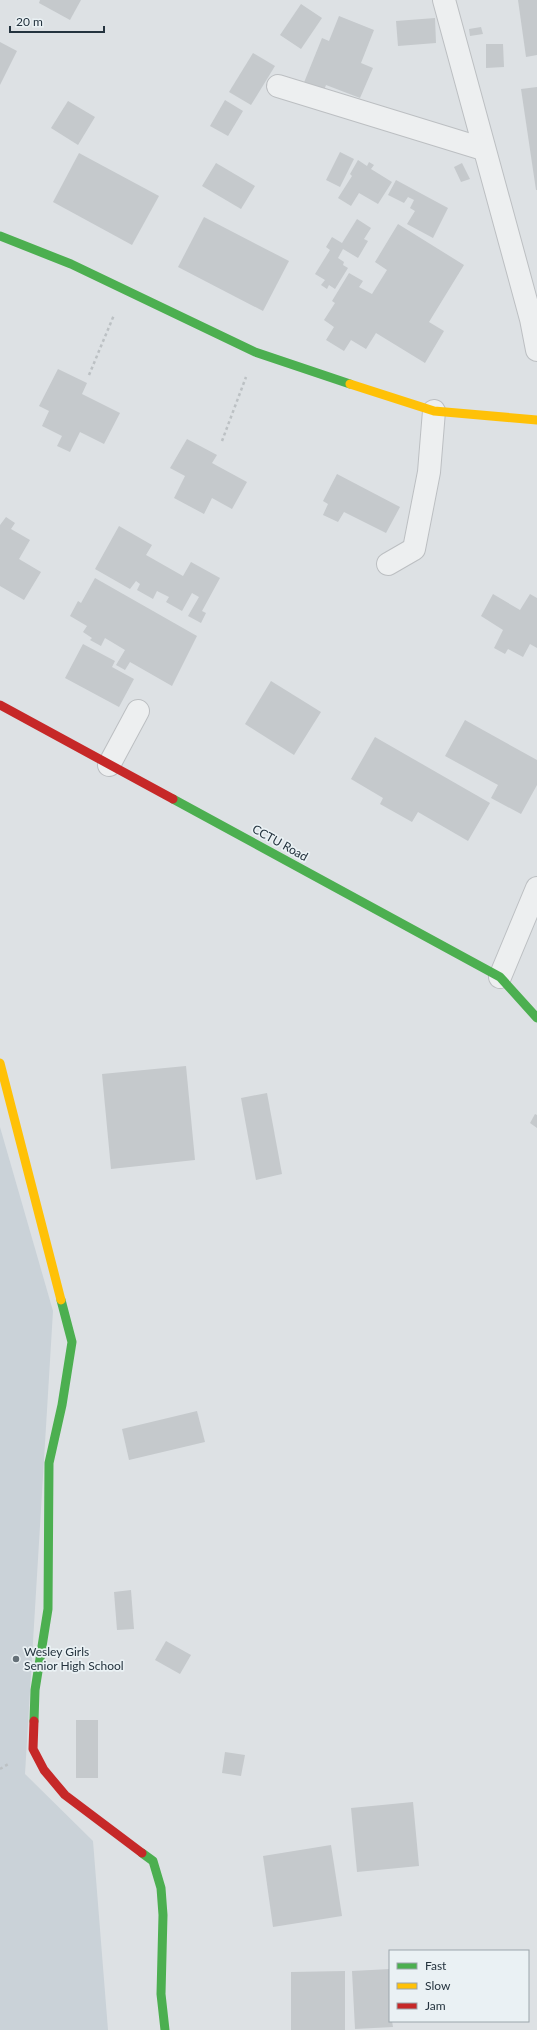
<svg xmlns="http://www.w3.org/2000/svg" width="537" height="2030" font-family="Lato,sans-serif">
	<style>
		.built { fill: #cad2d8 }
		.building { fill: #c5c9cc }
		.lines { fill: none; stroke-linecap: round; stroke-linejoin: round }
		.street-casing { stroke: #bcbfc2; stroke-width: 24 }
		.path { stroke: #bcc1c4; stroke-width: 2.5; stroke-dasharray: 3 3; stroke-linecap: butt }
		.street { stroke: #edeff0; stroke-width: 22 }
		.fast { stroke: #4caf50; stroke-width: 9 }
		.slow { stroke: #ffc107; stroke-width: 9 }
		.jam { stroke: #c62828; stroke-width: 9 }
		.poi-dot { fill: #657078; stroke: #eaf1f4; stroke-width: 1.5 }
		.labels { text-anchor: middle; stroke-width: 3.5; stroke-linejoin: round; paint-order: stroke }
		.street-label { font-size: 12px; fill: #24333e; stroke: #eaf1f4 }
		.poi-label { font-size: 12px; fill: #24333e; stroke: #eaf1f4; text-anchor: start }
	</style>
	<rect width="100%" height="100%" fill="#dde1e4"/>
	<polygon class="built" points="0,1127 53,1311 25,1774 93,1841 108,2030 0,2030"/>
	<g class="building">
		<polygon points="40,0 81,0 70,20 39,3"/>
		<polygon points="518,0 537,0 537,55 526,57"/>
		<polygon points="301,4 322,18 301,49 280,35"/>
		<polygon points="339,16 374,30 361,63 373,68 360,98 326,85 323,93 303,85 322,38 329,41"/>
		<polygon points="435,18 436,43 398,46 396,21"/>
		<polygon points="481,27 483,34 470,36 469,29"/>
		<polygon points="0,42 17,51 0,85"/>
		<polygon points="486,44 503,44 504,67 486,68"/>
		<polygon points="253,53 275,66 251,105 229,92"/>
		<polygon points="537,87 537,190 536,190 521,89"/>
		<polygon points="225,100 243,111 228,136 210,126"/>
		<polygon points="68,101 95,117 78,145 51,128"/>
		<polygon points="340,152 354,159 340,187 326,180"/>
		<polygon points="79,153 159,196 132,245 53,202"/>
		<polygon points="358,160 367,166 369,162 374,165 371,169 392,182 378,204 359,193 351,206 338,198 352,176 350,174"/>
		<polygon points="216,163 255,186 241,209 202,186"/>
		<polygon points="462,163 470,179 461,182 454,167"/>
		<polygon points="396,180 448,208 433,238 407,224 415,211 410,208 414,200 408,197 404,203 388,195"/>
		<polygon points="204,217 289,261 263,311 178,267"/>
		<polygon points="357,219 371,228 364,239 368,241 358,258 343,249 338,258 344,262 343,265 348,268 335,289 329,285 327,289 321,285 325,280 315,274 330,250 326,247 332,237 342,243"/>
		<polygon points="398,224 464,265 429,322 444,331 425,363 376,333 366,349 351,340 344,351 326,340 334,327 324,320 335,303 332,301 349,273 363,281 359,287 372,294 387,270 375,262"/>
		<polygon points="58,369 87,383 82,394 120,413 104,444 80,432 70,452 57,446 62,436 42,426 49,411 39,406"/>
		<polygon points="187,439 217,455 212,463 247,482 232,509 212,498 204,514 174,498 185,476 170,468"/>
		<polygon points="337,474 400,507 386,533 344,512 338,522 323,515 328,504 323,501"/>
		<polygon points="6,517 15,523 11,529 30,540 19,559 41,572 24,600 0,586 0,525"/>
		<polygon points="119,526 152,545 146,555 183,576 191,562 220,578 202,611 206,613 201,623 188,616 199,597 192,593 182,611 166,602 169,597 157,591 153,599 137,590 140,584 136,581 130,589 95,569"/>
		<polygon points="95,578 197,636 172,686 130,662 125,670 116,665 125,650 105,638 101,646 90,640 92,638 83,632 87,626 70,616 78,601 81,603"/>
		<polygon points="493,594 520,610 530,594 537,598 537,648 530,644 523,657 508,649 505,654 494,648 503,630 481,616"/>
		<polygon points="83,644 115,661 112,667 134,679 119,707 65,678"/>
		<polygon points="271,681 321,712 294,755 245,724"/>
		<polygon points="465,720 537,760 537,785 521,814 491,798 498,785 445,756"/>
		<polygon points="375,737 490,803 468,841 418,812 412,822 380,804 383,798 351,779"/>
		<polygon points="186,1066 195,1160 111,1169 102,1074"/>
		<polygon points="267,1093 282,1174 256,1180 241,1098"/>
		<polygon points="535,1114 537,1115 537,1128 530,1123"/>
		<polygon points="197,1411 205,1442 129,1460 122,1429"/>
		<polygon points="131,1590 134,1629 117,1630 114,1592"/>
		<polygon points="166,1641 191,1655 180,1674 155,1660"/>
		<rect x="76" y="1720" width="22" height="58"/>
		<polygon points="225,1752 245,1755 241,1776 222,1773"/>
		<polygon points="413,1802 419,1866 357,1872 351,1808"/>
		<polygon points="331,1845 342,1916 273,1927 263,1856"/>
		<polygon points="390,1969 390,2021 392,2021 393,2027 355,2029 352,1971"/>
		<polygon points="345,1971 345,2030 291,2030 291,1972"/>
	</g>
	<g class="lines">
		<defs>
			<g id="street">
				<polyline points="444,0 531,319 537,350"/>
				<polyline points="278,86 483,149"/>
				<polyline points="388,564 414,549 429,472 434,411"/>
				<polyline points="109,765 138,711"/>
				<polyline points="500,977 537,888"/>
			</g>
		</defs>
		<use href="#street" class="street-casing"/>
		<g class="path">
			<polyline points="89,375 114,315"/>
			<polyline points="222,441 246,377"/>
			<polyline points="0,1769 10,1763"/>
		</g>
		<use href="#street" class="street"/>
		<g class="fast">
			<polyline points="0,236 71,264 255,352 350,384"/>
			<polyline points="173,799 500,977 537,1018"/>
			<polyline points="34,1721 35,1690 48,1609 49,1463 62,1405 72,1342 61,1300"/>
			<polyline points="142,1853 153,1861 161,1888 163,1915 161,1994 165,2030"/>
		</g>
		<g class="slow">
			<polyline points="350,384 434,411 537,420"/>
			<polyline points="0,1063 61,1300"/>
		</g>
		<g class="jam">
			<polyline points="0,705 173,799"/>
			<polyline points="34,1721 33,1749 44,1770 65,1795 142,1853"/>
		</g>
	</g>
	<circle class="poi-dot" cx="16" cy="1659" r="4"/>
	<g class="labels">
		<g class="street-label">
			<text transform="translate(280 843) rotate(29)" y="4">CCTU Road</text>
		</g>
		<g class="poi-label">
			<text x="24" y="1656">Wesley Girls<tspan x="24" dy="14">Senior High School</tspan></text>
		</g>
	</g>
	<rect x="389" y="1950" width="140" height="72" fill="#eaf1f4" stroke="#9ba5ab"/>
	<rect x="397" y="1963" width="20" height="6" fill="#4caf50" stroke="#9ba5ab"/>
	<text x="425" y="1970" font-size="12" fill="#24333e">Fast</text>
	<rect x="397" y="1983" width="20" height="6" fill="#ffc107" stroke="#9ba5ab"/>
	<text x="425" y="1990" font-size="12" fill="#24333e">Slow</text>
	<rect x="397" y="2003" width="20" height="6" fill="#c62828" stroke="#9ba5ab"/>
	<text x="425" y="2010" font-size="12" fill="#24333e">Jam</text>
	<path d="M10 26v6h94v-6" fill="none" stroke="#24333e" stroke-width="2"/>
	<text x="16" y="26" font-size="12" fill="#24333e" stroke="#eaf1f4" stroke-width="3" paint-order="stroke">20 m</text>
</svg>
